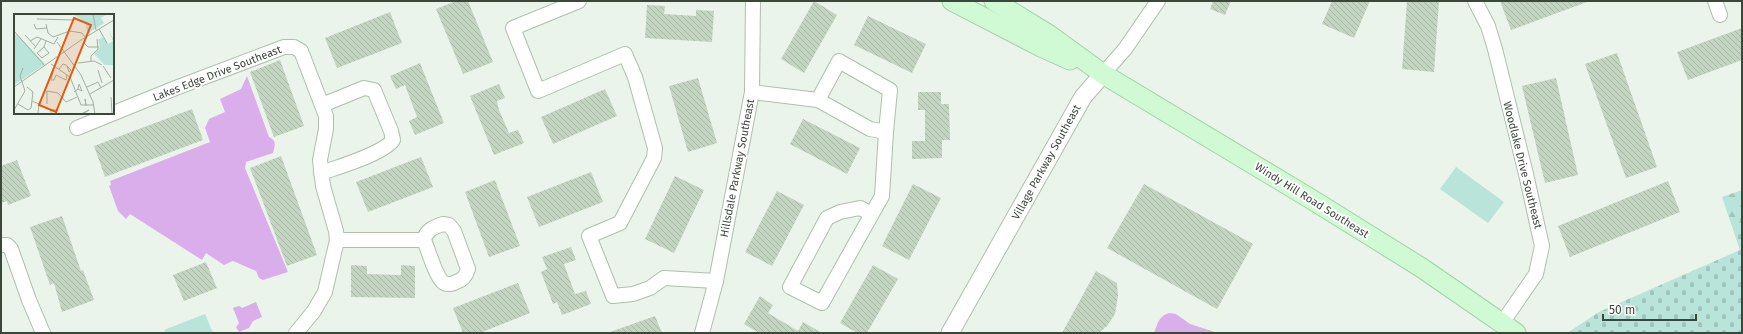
<svg xmlns="http://www.w3.org/2000/svg" width="1743" height="334" font-family="'Fira Sans',sans-serif">
	<style>
		.grass { fill: #b8e4da }
		.forest { fill: url(#forest-firs) }
		.cemetery { fill: url(#cemetery-stones) }
		.water { fill: #daaeea }
		.building { fill: url(#building-back-hatch) }
		.lines { fill: none; stroke-linecap: round; stroke-linejoin: round }
		.minor-casing { stroke: #aebfae; stroke-width: 16 }
		.tertiary-casing { stroke: #aebfae; stroke-width: 19 }
		.secondary-casing { stroke: #a1d2a5; stroke-width: 21 }
		.minor { stroke: #fff; stroke-width: 14 }
		.tertiary { stroke: #fff; stroke-width: 17 }
		.secondary { stroke: #cffad3; stroke-width: 19 }
		.labels { text-anchor: middle; stroke-width: 4; stroke-linejoin: round; paint-order: stroke }
		.street-label { font-size: 11px; fill: #3a4739; stroke: #fff }
		.inset-road { fill: none; stroke: #a4afa4; stroke-width: 1 }
		.view { fill: #e8590c; fill-opacity: 0.15; stroke: #e8590c; stroke-width: 2 }
		.inset-edge { fill: none; stroke: #3a4739; stroke-width: 2 }
	</style>
	<defs>
		<pattern id="forest-firs" width="22" height="20" patternUnits="userSpaceOnUse"><rect width="22" height="20" fill="#b8e4da"/><path d="M5 1l3.5 6h-7zM16 11l3.5 6h-7z" fill="#9fc5bc"/></pattern>
		<pattern id="cemetery-stones" width="16" height="16" patternUnits="userSpaceOnUse"><rect width="16" height="16" fill="#b8e4da"/><path d="M2 7V4a2 2 0 0 1 4 0v3zM10 15v-3a2 2 0 0 1 4 0v3z" fill="#9fc5bc"/></pattern>
		<pattern id="building-back-hatch" width="6" height="6" patternUnits="userSpaceOnUse"><rect width="6" height="6" fill="#c3d5c1"/><path d="M-1 5l2 2M0 0l6 6M5-1l2 2" fill="none" stroke="#a8b8a7"/></pattern>
	</defs>
	<rect width="100%" height="100%" fill="#ebf4eb"/>
	<g class="grass">
		<polygon points="1456,167 1504,202 1488,223 1440,189"/>
		<polygon points="205,314 213,333 166,333 164,330"/>
	</g>
	<polygon class="forest" points="1742,190 1742,249 1740,250 1722,197"/>
	<polygon class="cemetery" points="1742,210 1742,333 1567,333 1599,312 1740,250 1736,237"/>
	<g class="water">
		<path d="M247 76 269 137C277 141 275 145 273 153L246 162 245 168 288 272 263 280 259 278 256 271 233 261 224 265 206 253 202 260 130 214 126 219 118 211 109 186 111 185 110 181 210 142 205 128 209 119 225 112 220 99 241 89Z"/>
		<polygon points="256,302 262,317 253,321 249,328 239,332 236,327 239,323 233,308 239,306 242,308"/>
		<path d="M1169 313 1176 314 1190 324 1218 333H1154C1158 323 1158 317 1169 313Z"/>
	</g>
	<g class="building">
		<polygon points="456,1 468,1 493,62 463,74 436,9"/>
		<polygon points="814,1 837,15 804,73 781,59"/>
		<polygon points="1213,1 1231,1 1225,15 1210,9"/>
		<polygon points="1332,1 1370,1 1354,38 1322,24"/>
		<polygon points="1407,1 1439,1 1434,72 1402,69"/>
		<polygon points="1500,1 1587,1 1587,2 1511,30"/>
		<polygon points="647,5 665,6 664,14 696,16 696,10 714,11 712,42 645,38"/>
		<polygon points="390,12 402,43 337,68 325,38"/>
		<polygon points="868,16 926,44 912,73 854,45"/>
		<polygon points="1742,28 1742,60 1688,80 1677,52"/>
		<polygon points="1617,53 1657,167 1626,178 1585,64"/>
		<polygon points="280,60 304,126 274,137 250,72"/>
		<polygon points="420,63 444,123 415,135 409,121 417,117 405,85 396,89 390,76"/>
		<polygon points="698,78 717,143 688,152 669,86"/>
		<polygon points="1556,78 1578,175 1545,183 1522,86"/>
		<polygon points="499,84 505,98 497,101 499,110 509,133 518,130 524,143 494,155 470,96"/>
		<polygon points="605,89 617,116 553,144 541,117"/>
		<polygon points="918,92 941,92 941,104 949,104 950,140 942,140 942,158 912,159 912,141 925,141 925,110 918,110"/>
		<polygon points="192,109 203,140 105,177 94,146"/>
		<polygon points="803,119 860,148 847,174 790,144"/>
		<polygon points="281,156 317,255 287,266 250,168"/>
		<polygon points="421,157 433,187 368,212 356,182"/>
		<polygon points="17,160 31,196 8,205 7,201 1,203 1,166"/>
		<polygon points="591,172 603,202 539,227 527,197"/>
		<polygon points="675,176 704,190 674,253 645,239"/>
		<polygon points="495,180 520,246 489,257 465,192"/>
		<polygon points="1668,181 1680,212 1570,257 1558,226"/>
		<polygon points="913,184 941,198 909,260 882,246"/>
		<polygon points="1144,184 1253,244 1217,309 1107,248"/>
		<polygon points="777,191 804,205 772,266 745,252"/>
		<polygon points="62,216 81,271 83,270 94,300 62,312 54,283 50,285 30,227"/>
		<polygon points="571,247 576,260 564,264 575,294 586,291 591,304 562,315 557,302 553,304 541,272 547,269 542,257"/>
		<polygon points="206,262 217,288 184,301 173,275"/>
		<polygon points="351,265 367,266 367,274 401,275 401,265 415,266 415,298 351,297"/>
		<polygon points="873,265 898,279 867,333 857,333 840,323"/>
		<polygon points="1096,271 1117,283 1118,296 1115,314 1107,326 1099,333 1062,333"/>
		<polygon points="518,283 530,313 480,333 463,333 453,308"/>
		<polygon points="760,296 773,305 768,313 798,331 803,322 822,333 759,333 744,324"/>
		<polygon points="655,316 662,333 610,333 610,332"/>
	</g>
	<g class="lines">
		<defs>
			<g id="minor">
				<polyline points="579,1 513,28 538,91 625,54 635,77 655,148 654,158 620,223 589,236 613,296 633,294 650,288 664,278 716,281"/>
				<polyline points="1475,1 1488,26 1495,49 1526,174 1542,246 1536,274 1502,323"/>
				<polyline points="1715,1 1720,15"/>
				<polyline points="1103,74 1125,49 1158,1"/>
				<polyline points="752,92 818,100 870,129 886,132 882,196 822,303 790,287 827,218 840,212 860,208 872,214"/>
				<polyline points="818,100 839,61 890,90 886,132"/>
				<polyline points="77,128 173,89 284,47 294,47 301,51 326,116 326,129 320,160 323,186 336,231 337,240 325,292 314,311 296,333"/>
				<path d="M321 173C338 167 383 154 393 140L391 131 374 90 364 88 322 105"/>
				<path d="M443 224 449 225 454 231 468 269C466 276 463 280 456 282 453 284 447 285 444 283 436 278 428 249 424 240 426 230 434 227 443 224Z"/>
				<polyline points="337,240 424,240"/>
				<polyline points="1,245 7,245 11,249 29,300 43,333"/>
				<polyline points="702,333 716,281 752,92 753,1"/>
			</g>
			<polyline id="tertiary" points="950,333 1083,97 1103,74"/>
			<g id="secondary">
				<polyline points="952,1 1041,47 1070,60"/>
				<polyline points="994,1 1048,34 1103,74 1311,199 1422,268 1516,333"/>
			</g>
		</defs>
		<use href="#minor" class="minor-casing"/>
		<use href="#tertiary" class="tertiary-casing"/>
		<use href="#secondary" class="secondary-casing"/>
		<use href="#minor" class="minor"/>
		<use href="#tertiary" class="tertiary"/>
		<use href="#secondary" class="secondary"/>
	</g>
	<g class="labels">
		<g class="street-label">
			<text transform="translate(217 73) rotate(-21)" y="4">Lakes Edge Drive Southeast</text>
			<text transform="translate(1046 162) rotate(-61)" y="4">Village Parkway Southeast</text>
			<text transform="translate(1523 165) rotate(76)" y="4">Woodlake Drive Southeast</text>
			<text transform="translate(737 168) rotate(-79)" y="4">Hillsdale Parkway Southeast</text>
			<text transform="translate(1312 200) rotate(32)" y="4">Windy Hill Road Southeast</text>
		</g>
	</g>
	<g transform="translate(14 14)">
		<rect width="100" height="100" fill="#ebf4eb"/>
		<path d="M3 20 31 50 0 71V22Z" fill="#b8e4da"/>
		<path d="M94 16 100 26V51H91L80 40 86 33 84 26 89 23 94 30 99 27Z" fill="#b8e4da"/>
		<path d="M59 0H93L87 4 90 9 73 20 72 9Z" fill="#b8e4da"/>
		<path class="inset-road" d="M79 0 82 16M23 5 60 6M20 10 22 15 33 14M32 10 34 19 39 23 56 17 68 19 71 23M85 15 93 29M0 17 31 52M11 21 21 32M16 27 23 23 40 30 44 23M43 28 67 61 79 88 81 100M69 28 74 33H85M30 33 35 39 28 44 23 39 30 33 32 27M20 35 27 25M77 47V42L84 35 83 25M64 49 80 47 88 51M37 50 56 63 67 91H80M89 52 97 64M40 53 37 66H40L42 61 52 66 53 61M45 55 49 50 52 51 57 56 55 58 53 52M84 56 88 69M0 73 67 26 100 6M73 73 84 68 87 74M60 78 64 75 65 70 68 77 64 75M76 80 100 66M97 83 98 100M18 87 25 90 24 99M4 90 14 96 17 94 19 78 13 73M33 90V77L44 79 52 88 63 83M72 92 71 85 72 91M0 96 11 77 6 62 9 54M37 100V96H44L41 100M67 100 75 96 69 100"/>
		<path class="view" d="M60 4 77 11 42 98 25 91Z"/>
		<rect width="100" height="100" class="inset-edge"/>
	</g>
	<rect width="1743" height="334" fill="none" stroke="#3a4739" stroke-width="4"/>
	<path d="M1603 314v6h93v-6" fill="none" stroke="#3a4739" stroke-width="2"/>
	<text x="1609" y="314" font-size="12" fill="#3a4739" stroke="#ffffff" stroke-width="3" paint-order="stroke">50 m</text>
</svg>
